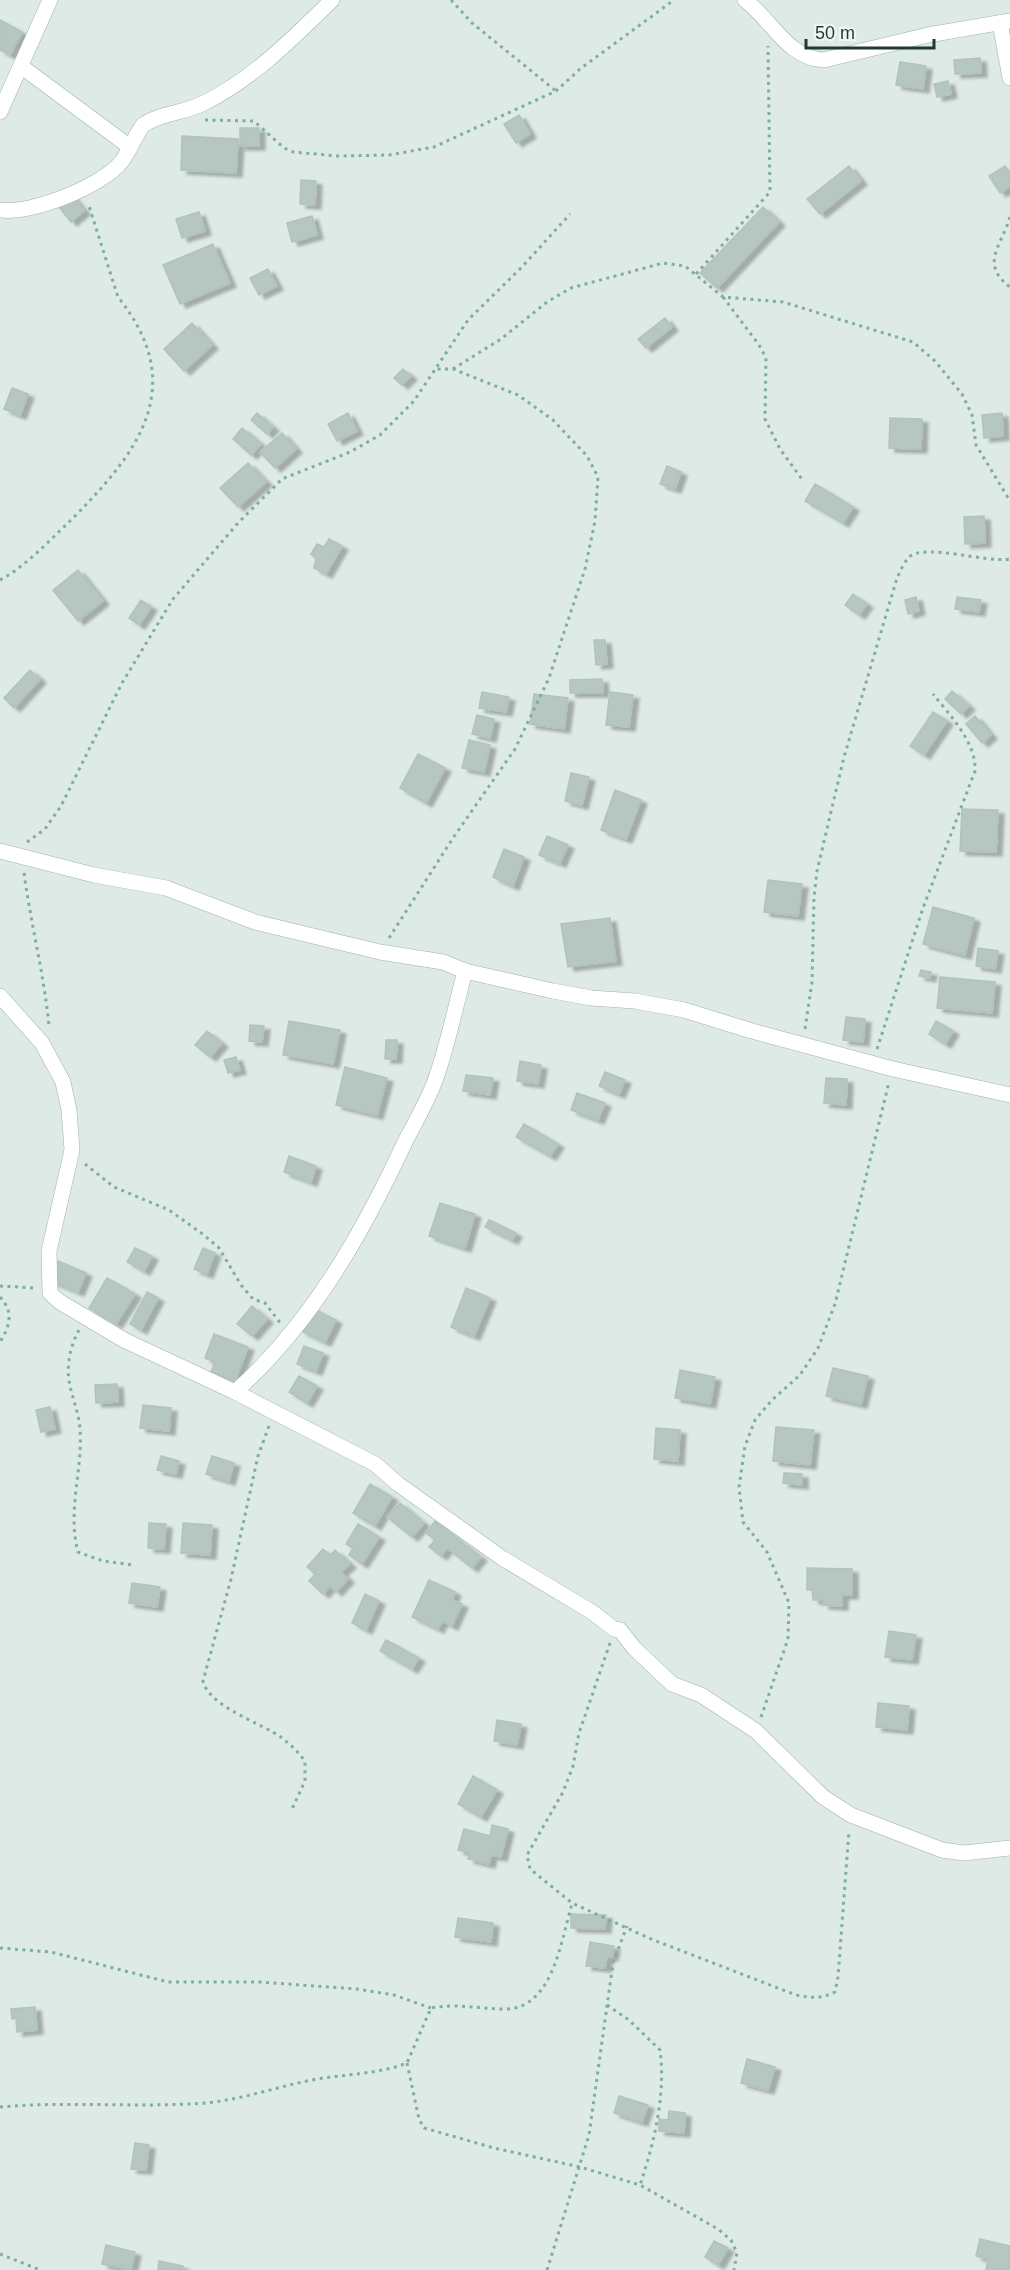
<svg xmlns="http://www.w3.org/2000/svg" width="1010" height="2270" font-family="Helvetica,sans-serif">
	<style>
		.building { fill: #b6c7c1; stroke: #b0c3bc; stroke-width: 1.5; filter: url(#shadow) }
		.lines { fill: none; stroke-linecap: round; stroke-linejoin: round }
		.minor-casing { stroke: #a1b1ac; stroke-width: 16 }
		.path { stroke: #7daea1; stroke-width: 3; stroke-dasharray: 3 4.5; stroke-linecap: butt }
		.minor { stroke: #fff; stroke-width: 15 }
	</style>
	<defs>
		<filter id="shadow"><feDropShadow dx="6" dy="4" stdDeviation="1.5" flood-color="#0004"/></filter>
	</defs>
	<rect width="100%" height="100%" fill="#deeae5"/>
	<g class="building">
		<polygon points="0,20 22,32 10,55 0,50"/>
		<polygon points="980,58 981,73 955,74 954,60"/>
		<polygon points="900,62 926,66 923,89 896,85"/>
		<polygon points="948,81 951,94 937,97 934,84"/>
		<polygon points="519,115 530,134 516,143 504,124"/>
		<rect x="240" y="128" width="19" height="18"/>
		<polygon points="182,136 238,139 236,173 181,170"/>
		<polygon points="849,166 861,181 820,214 807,199"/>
		<polygon points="1005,166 1010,173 1010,186 1000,193 989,176"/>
		<polygon points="301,180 316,181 315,205 300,204"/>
		<polygon points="72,196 84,211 71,222 59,207"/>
		<polygon points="763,207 779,222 717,288 700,273"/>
		<polygon points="199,212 205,231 182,238 176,219"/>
		<polygon points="312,216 317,235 292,242 287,223"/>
		<polygon points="213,244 230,283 180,304 163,265"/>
		<polygon points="268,269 277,286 259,295 250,278"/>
		<polygon points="665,318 672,327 646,348 638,339"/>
		<polygon points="192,323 212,345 184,371 164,349"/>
		<polygon points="403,369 411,376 402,385 394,378"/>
		<polygon points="12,388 28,394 20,415 4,409"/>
		<polygon points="257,413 273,427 267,434 251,420"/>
		<polygon points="348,413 357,431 337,441 328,424"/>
		<polygon points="1002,413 1003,436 984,438 982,415"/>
		<polygon points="890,418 922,419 921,449 889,448"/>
		<polygon points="242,428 261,444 251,455 233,439"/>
		<polygon points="282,433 296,449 275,468 260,452"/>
		<polygon points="248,463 266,482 238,507 220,488"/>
		<polygon points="667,466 681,472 675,489 660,484"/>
		<polygon points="815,484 853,507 843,523 805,501"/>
		<polygon points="984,516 985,543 965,544 964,517"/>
		<polygon points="329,539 342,546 326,574 314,568 316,559 311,554 317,544 324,547"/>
		<polygon points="78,570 103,601 78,621 53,590"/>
		<polygon points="853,594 867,604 859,615 845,605"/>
		<polygon points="916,597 919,611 908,614 905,600"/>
		<polygon points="957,597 981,600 979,612 955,609"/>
		<polygon points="141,600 151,607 139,625 129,618"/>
		<polygon points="594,640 605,640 607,664 596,665"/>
		<polygon points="30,670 40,679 14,708 4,698"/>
		<polygon points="602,679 603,693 570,693 570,680"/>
		<polygon points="952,691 969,706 961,714 945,699"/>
		<polygon points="482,692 509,697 506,712 479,708"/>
		<polygon points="610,692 633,695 629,727 606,725"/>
		<polygon points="534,694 568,698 564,729 530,724"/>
		<polygon points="933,712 947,721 924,755 910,746"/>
		<polygon points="477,715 494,719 490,738 472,734"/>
		<polygon points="975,716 991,735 982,743 966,724"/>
		<polygon points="469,740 490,745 484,772 462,768"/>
		<polygon points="418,754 445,768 426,803 400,788"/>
		<polygon points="571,773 589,777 582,805 565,801"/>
		<polygon points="615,790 641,800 626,839 601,830"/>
		<polygon points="962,809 998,810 996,852 960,851"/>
		<polygon points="547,836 568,845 560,863 539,855"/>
		<polygon points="504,849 524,857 513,886 493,877"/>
		<polygon points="768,880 802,884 798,916 764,912"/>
		<polygon points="933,907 974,918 965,955 923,944"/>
		<polygon points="610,918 616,961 568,967 561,924"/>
		<polygon points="978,948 998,951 995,969 976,966"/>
		<polygon points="921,970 931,972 930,978 919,976"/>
		<polygon points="940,977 995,982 992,1013 937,1008"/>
		<polygon points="846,1017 865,1019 863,1042 843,1040"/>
		<polygon points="289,1021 340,1030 333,1064 283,1055"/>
		<polygon points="936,1021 953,1031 945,1044 929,1034"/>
		<polygon points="250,1025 264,1026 262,1042 249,1041"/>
		<polygon points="207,1031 222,1043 210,1057 195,1045"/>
		<polygon points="386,1040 397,1040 396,1059 385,1059"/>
		<polygon points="236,1057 240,1070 228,1073 224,1060"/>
		<polygon points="520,1061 541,1065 538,1084 517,1081"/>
		<polygon points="345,1067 387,1078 377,1115 336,1105"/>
		<polygon points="605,1072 625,1080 619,1094 599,1086"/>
		<polygon points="466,1075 493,1078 490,1095 463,1091"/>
		<polygon points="826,1078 847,1079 846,1105 824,1103"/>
		<polygon points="577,1093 605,1103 598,1120 571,1110"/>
		<polygon points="524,1124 558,1144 550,1156 516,1137"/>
		<polygon points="289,1156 316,1166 311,1182 284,1172"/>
		<polygon points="440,1203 475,1214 465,1248 429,1236"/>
		<polygon points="489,1220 516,1233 512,1240 485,1227"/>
		<polygon points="135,1248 152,1256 144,1271 127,1262"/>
		<polygon points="203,1248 215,1253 207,1274 194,1269"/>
		<polygon points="58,1261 86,1273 78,1292 49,1280"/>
		<polygon points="107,1278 135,1294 116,1324 89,1308"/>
		<polygon points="466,1288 490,1298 474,1336 451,1327"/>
		<polygon points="147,1292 158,1298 141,1330 130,1324"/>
		<polygon points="252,1306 267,1319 252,1336 237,1324"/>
		<polygon points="312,1308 336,1320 325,1342 301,1331"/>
		<polygon points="214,1334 248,1347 235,1381 211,1372 215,1362 205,1358"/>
		<polygon points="304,1346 323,1353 316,1371 297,1364"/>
		<polygon points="833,1368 868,1376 861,1404 826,1396"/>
		<polygon points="680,1370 715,1377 710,1404 675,1398"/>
		<polygon points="299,1376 317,1386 307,1403 289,1392"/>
		<polygon points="117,1384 118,1402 96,1403 95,1385"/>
		<polygon points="143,1405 171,1408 169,1431 140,1428"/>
		<polygon points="50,1407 55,1429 41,1432 36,1410"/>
		<polygon points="776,1427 814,1430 810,1465 773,1461"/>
		<polygon points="656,1428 680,1430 678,1461 654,1459"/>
		<polygon points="161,1456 179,1461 176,1474 157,1470"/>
		<polygon points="212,1456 234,1463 229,1481 206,1474"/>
		<polygon points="784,1473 802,1474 802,1485 783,1483"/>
		<polygon points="370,1484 392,1497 375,1526 353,1513"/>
		<polygon points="400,1503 424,1523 412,1537 387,1517"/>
		<polygon points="435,1521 481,1557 472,1568 447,1548 441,1556 429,1547 435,1540 426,1533"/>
		<polygon points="149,1523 166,1524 164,1549 148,1548"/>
		<polygon points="183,1523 212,1525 210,1555 181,1553"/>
		<polygon points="358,1524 379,1537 362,1564 349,1555 353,1548 346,1544"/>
		<polygon points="323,1549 331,1555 335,1550 350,1564 341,1572 348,1579 336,1592 330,1586 323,1594 309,1581 315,1574 307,1567"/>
		<polygon points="807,1568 852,1569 852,1595 842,1595 842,1606 823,1605 823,1600 813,1600 813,1590 807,1590"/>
		<polygon points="429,1580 455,1592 452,1600 462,1604 452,1626 442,1621 438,1629 412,1617"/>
		<polygon points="132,1583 160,1587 157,1607 129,1603"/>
		<polygon points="365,1594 379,1601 366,1630 352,1623"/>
		<polygon points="889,1631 916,1635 912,1660 885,1657"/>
		<polygon points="386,1640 419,1658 412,1669 380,1651"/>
		<polygon points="878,1703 909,1706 907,1730 876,1727"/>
		<polygon points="497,1720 521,1724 517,1745 494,1741"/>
		<polygon points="473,1776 497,1790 481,1817 458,1804"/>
		<polygon points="492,1825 508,1829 501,1857 491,1855 489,1864 468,1859 470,1853 458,1850 464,1829 490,1836"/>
		<polygon points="571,1914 606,1915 605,1929 571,1928"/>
		<polygon points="458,1918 493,1923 491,1942 455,1937"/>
		<polygon points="590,1942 614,1946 612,1957 607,1956 605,1968 586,1966"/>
		<polygon points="35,2007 37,2030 17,2032 16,2018 12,2019 11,2009"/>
		<polygon points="747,2059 775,2067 768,2090 741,2083"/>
		<polygon points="619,2096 648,2105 642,2122 614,2113"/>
		<polygon points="669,2111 685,2113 684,2133 659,2131 659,2119 668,2120"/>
		<polygon points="135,2143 149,2145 146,2170 131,2169"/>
		<polygon points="980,2239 1010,2246 1009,2270 986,2270 988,2259 976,2256"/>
		<polygon points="714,2241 728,2248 718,2265 705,2257"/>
		<polygon points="106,2245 135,2252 131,2270 102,2264"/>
		<polygon points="159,2261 183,2266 182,2270 158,2270"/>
	</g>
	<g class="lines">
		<defs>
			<g id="minor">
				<path d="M745 0C772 20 787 58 824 60L928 35 1010 21"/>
				<polyline points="1000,23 1010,78"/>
				<polyline points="22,67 130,147"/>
				<polyline points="0,112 50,0"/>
				<path d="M0 210C30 215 103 186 122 161 130 150 135 136 143 125 160 113 185 113 204 103 254 78 292 39 332 0"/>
				<polyline points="0,851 94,875 166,888 255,922 288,930 380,952 443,962 465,971 553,991 591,998 635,1001 684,1010 752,1031 893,1069 1010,1095"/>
				<polyline points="0,996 42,1043 63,1082 69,1110 72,1150 49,1251 50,1293 60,1302 124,1340 235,1392 375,1464 398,1484 502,1558 592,1612 614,1629 620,1630 634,1648 672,1684 701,1695 756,1731 823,1797 851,1815 942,1850 964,1853 1010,1848"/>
				<path d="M235 1392C312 1323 362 1234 405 1142 416 1120 431 1096 438 1072 449 1039 456 1005 465 971"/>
			</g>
		</defs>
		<use href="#minor" class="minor-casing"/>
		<g class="path">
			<polyline points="451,0 472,23 556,91"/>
			<polyline points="205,120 254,121 284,148 293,152 338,156 389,155 434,147 556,91 580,69 674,0"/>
			<path d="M1010 217C1002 245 979 264 1010 287"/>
			<polyline points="696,274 770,192 768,46"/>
			<polyline points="723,297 759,345 766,358 765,419 780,449 804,482"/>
			<polyline points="453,369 501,339 547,302 571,288 663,263 685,266 723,297 783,302 913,342 935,361 962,394 972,415 976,445 1010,501"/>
			<path d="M0 580C26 566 48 542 70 521 138 453 190 387 118 297L88 203"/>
			<polyline points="27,842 45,829 61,806 122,683 173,599 238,523 282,479 350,452 380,435 414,401 468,320 522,267 570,214"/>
			<path d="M24 873C31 925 44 974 49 1026"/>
			<polyline points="389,938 453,838 515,749 549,678 585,569 595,521 598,477 587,456 553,420 518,395 453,369 435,369"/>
			<path d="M805 1029 812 982 814 897 817 871 844 757 897 578C900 572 904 562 909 557 925 543 986 563 1010 559"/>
			<path d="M877 1049 923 908 975 771C977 744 950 715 933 694"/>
			<polyline points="85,1164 114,1187 169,1210 204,1235 219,1248 241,1285 253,1299 265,1303 281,1324"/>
			<polyline points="0,1286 35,1288"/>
			<path d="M0 1297C14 1312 10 1326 0 1342"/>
			<path d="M79 1330C74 1339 70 1350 69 1361 65 1385 78 1405 80 1428 83 1471 67 1510 78 1552L103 1561 133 1565"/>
			<path d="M269 1426 258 1456 231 1579 203 1681C209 1707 262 1723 282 1738 291 1745 298 1752 305 1761V1781L292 1809"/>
			<path d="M610 1643 579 1733 573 1766 563 1792 527 1855 530 1869 572 1903 651 1939 796 1995C811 1998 821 1999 835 1992L838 1977 849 1831"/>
			<polyline points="761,1717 788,1639 789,1603 767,1552 743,1522 739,1487 745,1446 755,1420 772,1400 800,1375 818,1348 835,1304 889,1082"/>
			<polyline points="0,1948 51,1952 168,1982 259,1982 357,1989 394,1995 431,2008"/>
			<path d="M607 2005 629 2020 660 2050C666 2095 654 2143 640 2185"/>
			<polyline points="407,2063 419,2119 424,2128 494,2148 580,2167 640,2185 718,2229 731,2240 737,2253 734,2270"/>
			<path d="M0 2107C68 2101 137 2108 206 2103 245 2099 279 2086 317 2079 348 2074 378 2074 407 2063L431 2008C457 2003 480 2009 505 2009 553 2009 561 1940 572 1904"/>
			<polyline points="0,2254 40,2270"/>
			<polyline points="547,2270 589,2135 613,1963 627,1926"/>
		</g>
		<use href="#minor" class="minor"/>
	</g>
	<path d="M806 39v9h128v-9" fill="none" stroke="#1f3934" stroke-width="3"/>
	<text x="815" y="39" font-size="18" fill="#1f3934" stroke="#eef7f3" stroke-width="4.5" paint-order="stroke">50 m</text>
</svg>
